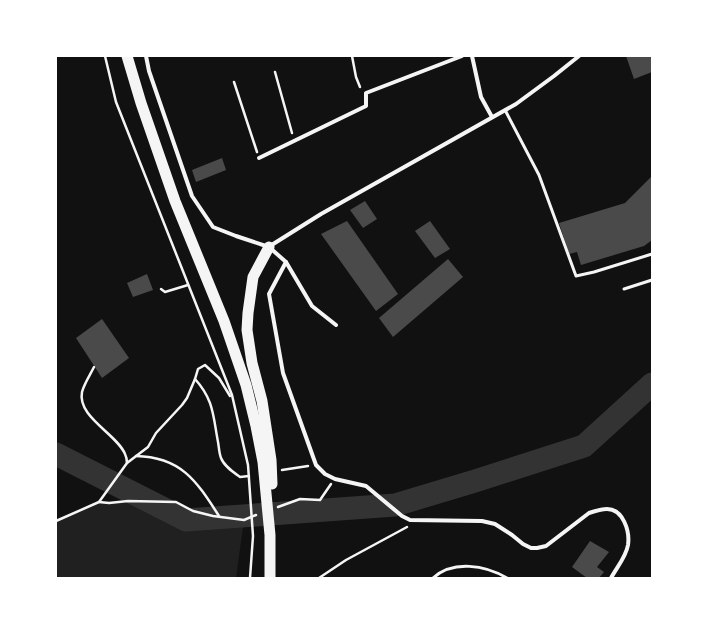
<svg xmlns="http://www.w3.org/2000/svg" width="708" height="634" font-family="Raleway,sans-serif">
	<style>
		.green { fill: #202020 }
		.lines { fill: none; stroke-linecap: round; stroke-linejoin: round }
		.river { stroke: #333; stroke-width: 23 }
		.building { fill: #4a4a4a }
		.path { stroke: #f5f5f5; stroke-width: 2.5 }
		.service { stroke: #f5f5f5; stroke-width: 3 }
		.minor { stroke: #f5f5f5; stroke-width: 4 }
		.trunk { stroke: #f5f5f5; stroke-width: 11 }
	</style>
	<rect width="100%" height="100%" fill="#111"/>
	<polygon class="green" points="143,501 187,528 244,520 236,578 56,578 56,522 99,502"/>
	<g class="lines">
		<polyline class="river" points="56,454 186,520 395,505 475,481 584,446 652,384"/>
	</g>
	<g class="building">
		<polygon points="626,56 652,56 652,72 634,79"/>
		<polygon points="222,158 226,170 196,182 192,170"/>
		<polygon points="652,176 652,240 644,246 581,265 577,252 569,254 559,223 625,203"/>
		<polygon points="365,201 377,219 363,228 350,210"/>
		<polygon points="347,221 398,294 376,311 321,234"/>
		<polygon points="430,221 450,249 435,258 415,231"/>
		<polygon points="448,259 463,277 393,337 379,318"/>
		<polygon points="147,274 153,290 133,297 127,283"/>
		<polygon points="102,319 129,358 102,378 76,338"/>
		<polygon points="590,541 609,552 597,567 604,572 599,578 587,578 572,567"/>
	</g>
	<g class="lines">
		<g class="path">
			<polyline points="105,56 116,102 232,395 248,465 253,536 250,578"/>
			<polyline points="352,56 356,77 360,87"/>
			<polyline points="275,72 292,133"/>
			<polyline points="234,82 257,152"/>
			<polyline points="161,289 165,292 188,285"/>
			<path d="M94 367C90 375 84 384 82 392 77 417 117 434 125 454 126 456 127 460 127 463"/>
			<path d="M230 396 219 378 205 365 198 369 195 379C214 400 213 416 218 442 219 447 219 453 221 458 224 466 233 472 240 477L249 476"/>
			<path d="M136 456C182 457 197 482 219 516"/>
			<polyline points="282,470 308,466"/>
			<polyline points="99,502 109,503 128,501 176,502 193,511 213,516 244,520 256,515"/>
			<polyline points="278,507 300,499 320,500 331,484"/>
			<polyline points="56,521 99,502 127,463 148,447 156,433 182,405 187,398 195,379"/>
			<polyline points="319,578 346,560 407,527"/>
		</g>
		<g class="service">
			<polyline points="505,110 539,175 576,276 594,272 652,254"/>
			<polyline points="624,289 652,280"/>
			<path d="M433 578C453 560 485 565 507 578"/>
		</g>
		<g class="minor">
			<polyline points="146,56 149,71 192,196 213,227 236,236 269,247 286,262 312,306 336,325"/>
			<polyline points="472,56 481,97 492,117"/>
			<polyline points="259,158 366,106 366,93 462,56"/>
			<polyline points="270,246 321,214 516,104 554,76 579,56"/>
			<path d="M286 262 269 294 283 373 316 465 325 474 335 479 366 486 402 516 410 520 482 521 495 524 512 535 523 544 531 548H537L546 546 589 513C595 511 601 509 607 509 623 509 630 531 628 545 626 557 617 567 611 578"/>
		</g>
		<g class="trunk">
			<polyline points="127,56 141,103 175,201 224,321 246,385 256,426 263,462 270,535 270,578"/>
			<polyline points="269,247 253,277 248,313 247,330 252,363 262,401 271,460 272,484"/>
		</g>
	</g>
	<rect width="708" height="634" fill="none" stroke="#ffffff" stroke-width="114"/>
</svg>
